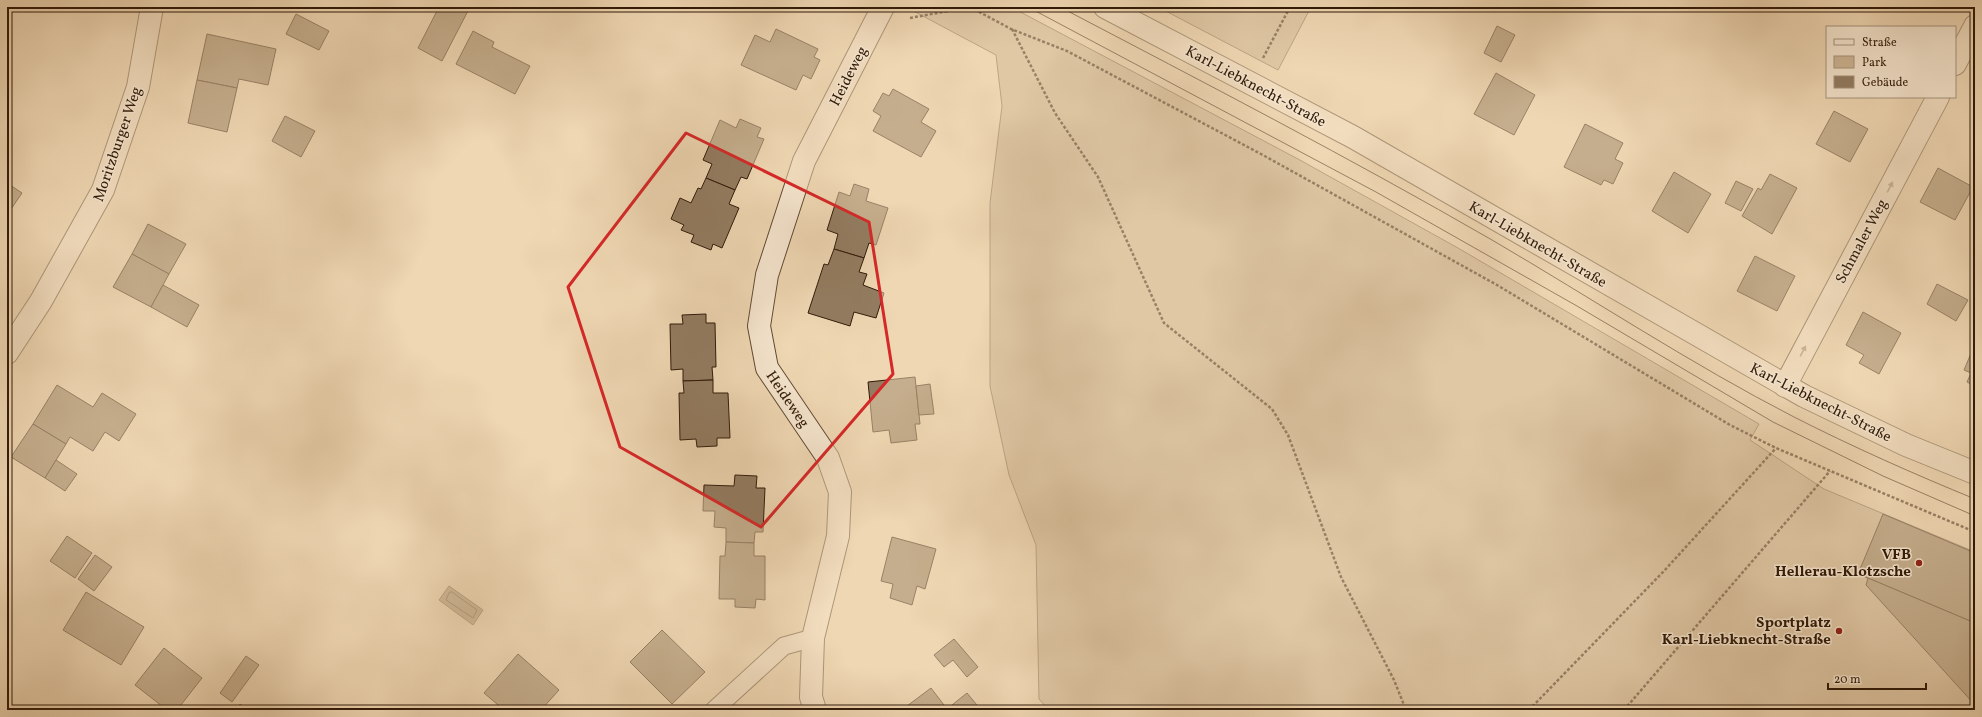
<svg xmlns="http://www.w3.org/2000/svg" width="1982" height="717" font-family="Vollkorn,serif">
	<style>
		.green { fill: #cfb796; stroke: #80684f }
		.water { fill: #ae9779; stroke: #7c654c }
		.lines { fill: none; stroke-linecap: round; stroke-linejoin: round }
		.shore { stroke: #6f5840; stroke-width: 1 }
		.building { fill: #937c61; stroke: #301a08 }
		.service-casing { stroke: #604933; stroke-width: 19 }
		.minor-casing { stroke: #604933; stroke-width: 24 }
		.tertiary-casing { stroke: #604933; stroke-width: 24 }
		.path { stroke: #301a08; stroke-width: 2.5; stroke-dasharray: 3 2; stroke-linecap: butt }
		.service { stroke: #f5e5ce; stroke-width: 17 }
		.minor { stroke: #f5e5ce; stroke-width: 22 }
		.tertiary { stroke: #f5e5ce; stroke-width: 22 }
		.tram { stroke: #301a08; stroke-width: 1 }
		.oneway { fill: #9c8a75 }
		.marked { fill: none; stroke: #d62828; stroke-width: 3; stroke-linejoin: round }
		.poi-dot { fill: #8f2418; stroke: #f5e5ce; stroke-width: 1.5 }
		.labels { text-anchor: middle; stroke-width: 3; stroke-linejoin: round; paint-order: stroke }
		.street-label { font-size: 15px; fill: #301a08; stroke: #f5e5ce }
		.poi-label { font-size: 15px; font-weight: bold; fill: #301a08; stroke: #f5e5ce; text-anchor: end }
	</style>
	<rect width="100%" height="100%" fill="#efd7b3"/>
	<filter id="stains"><feTurbulence type="fractalNoise" baseFrequency=".005" numOctaves="4"/><feColorMatrix values="0 0 0 0 .2 0 0 0 0 .09 0 0 0 0 .02 0 0 0 .5 -.17"/></filter>
	<radialGradient id="worn" r=".72"><stop offset=".6" stop-color="#630" stop-opacity="0"/><stop offset="1" stop-color="#630" stop-opacity=".3"/></radialGradient>
	<g class="green">
		<polygon points="906,7 1011,7 1298,159 1458,248 1759,424 1750,440 1824,489 1975,552 1975,710 1049,710 1039,699 1036,545 1009,475 990,386 990,203 1002,106 996,55"/>
		<polygon points="1158,7 1311,7 1278,70"/>
	</g>
	<polygon class="water" points="449,586 483,610 473,625 439,600"/>
	<g class="lines">
		<polygon class="shore" points="452,592 477,610 473,618 446,600 449,593"/>
	</g>
	<g class="building">
		<polygon points="439,7 470,7 442,61 418,48"/>
		<polygon points="296,14 329,31 319,50 286,34"/>
		<polygon points="1497,26 1515,35 1501,62 1484,53"/>
		<polygon points="776,29 818,49 814,57 820,60 811,79 803,75 796,90 741,65 755,35 770,42"/>
		<polygon points="473,31 494,42 492,47 530,66 515,94 456,64"/>
		<polygon points="207,34 276,49 268,85 239,79 237,88 197,80"/>
		<polygon points="1496,73 1535,95 1514,135 1474,114"/>
		<polygon points="197,80 237,88 227,132 188,123"/>
		<polygon points="893,89 929,109 921,122 936,131 921,157 873,131 881,116 873,111 883,93 889,96"/>
		<polygon points="1834,111 1868,129 1850,162 1816,144"/>
		<polygon points="285,116 315,131 301,157 272,141"/>
		<polygon points="740,119 761,128 757,137 764,139 747,179 741,177 735,190 706,178 712,164 703,160 720,120 736,128"/>
		<polygon points="1585,124 1623,143 1615,159 1623,163 1613,184 1604,180 1601,185 1564,167"/>
		<polygon points="1938,168 1973,187 1955,220 1920,202"/>
		<polygon points="1674,172 1711,194 1688,233 1652,211"/>
		<polygon points="1770,174 1797,188 1772,234 1742,216 1758,188 1761,190"/>
		<polygon points="706,178 735,190 729,204 739,208 722,248 713,244 711,250 691,242 694,235 681,230 684,225 671,219 680,198 691,203 698,188 701,189"/>
		<polygon points="1736,181 1753,189 1741,211 1725,203"/>
		<polygon points="7,183 22,193 7,215"/>
		<polygon points="854,184 869,189 866,201 888,208 876,245 869,243 864,258 834,249 838,234 827,230 839,192 850,196"/>
		<polygon points="148,224 186,244 169,274 132,254"/>
		<polygon points="834,249 864,258 859,272 867,274 863,285 884,293 876,318 854,312 850,326 808,313 824,264 828,265"/>
		<polygon points="132,254 169,274 151,307 113,287"/>
		<polygon points="1755,256 1795,276 1777,311 1737,291"/>
		<polygon points="1937,284 1968,300 1956,321 1927,304"/>
		<polygon points="163,285 199,305 187,327 151,307"/>
		<polygon points="1863,312 1901,333 1879,374 1859,363 1864,355 1846,345"/>
		<polygon points="706,314 706,323 715,323 716,367 712,367 713,380 683,381 683,369 671,370 670,324 683,324 682,315"/>
		<polygon points="1972,351 1975,352 1975,386 1967,382 1971,373 1964,370"/>
		<polygon points="915,377 920,424 915,424 917,440 891,443 889,430 873,432 868,382"/>
		<polygon points="713,380 713,393 728,393 730,438 717,438 717,446 697,447 696,439 680,440 679,393 684,393 683,381"/>
		<polygon points="930,384 934,414 919,415 916,386"/>
		<polygon points="57,385 93,407 102,393 136,414 119,441 105,432 93,451 70,437 66,444 33,424"/>
		<polygon points="33,424 66,444 45,478 11,457"/>
		<polygon points="56,460 77,474 65,491 45,478"/>
		<polygon points="735,475 757,476 756,488 765,488 763,532 755,532 754,543 726,542 726,528 714,527 715,511 703,511 704,485 734,486"/>
		<polygon points="1883,514 1975,553 1975,623 1858,574"/>
		<polygon points="67,536 92,553 75,578 50,561"/>
		<polygon points="892,537 936,549 925,589 917,586 912,605 890,598 893,584 881,581"/>
		<polygon points="726,542 754,543 754,556 765,556 765,600 756,599 755,608 735,607 735,599 719,599 720,556 725,556"/>
		<polygon points="95,555 112,567 94,591 78,579"/>
		<polygon points="1868,578 1975,623 1975,705 1866,585"/>
		<polygon points="86,592 144,627 121,665 63,630"/>
		<polygon points="662,630 705,672 672,704 630,662"/>
		<polygon points="954,639 978,667 967,677 953,660 944,667 934,655"/>
		<polygon points="164,648 202,678 177,710 167,710 135,685"/>
		<polygon points="518,654 559,690 541,710 504,710 484,693"/>
		<polygon points="246,656 259,665 232,702 220,693"/>
		<polygon points="931,688 947,709 967,693 981,710 904,710 903,709"/>
		<polygon points="240,704 248,710 235,710"/>
	</g>
	<g class="lines">
		<defs>
			<polyline id="service" points="714,710 784,646 813,638"/>
			<g id="minor">
				<polyline points="1955,64 1975,26"/>
				<polyline points="1785,386 1938,97"/>
				<polyline points="815,710 811,697 813,638 838,536 840,492 828,458 767,368 759,326 767,275 804,161 883,7"/>
			</g>
			<g id="tertiary">
				<polyline points="1105,7 1353,137 1804,396 1906,445 1975,473"/>
				<polyline points="7,353 41,301 103,190 138,87 152,7"/>
			</g>
		</defs>
		<use href="#service" class="service-casing"/>
		<use href="#minor" class="minor-casing"/>
		<use href="#tertiary" class="tertiary-casing"/>
		<g class="path">
			<polyline points="970,7 1011,29 1067,51 1261,154 1497,285 1730,425 1776,448 1975,532"/>
			<polyline points="910,18 970,7"/>
			<polyline points="1012,29 1055,113 1098,177 1164,323 1272,409 1288,435 1341,577 1394,680 1406,710"/>
			<polyline points="1263,58 1290,7"/>
			<polyline points="1529,710 1664,571 1776,448"/>
			<polyline points="1624,710 1830,471"/>
		</g>
		<use href="#service" class="service"/>
		<use href="#minor" class="minor"/>
		<use href="#tertiary" class="tertiary"/>
		<g class="tram">
			<polyline points="1028,7 1376,192 1577,306 1773,422 1883,476 1975,516"/>
			<path d="M1060 7C1205 83 1350 158 1492 240 1593 299 1691 364 1794 417 1853 447 1914 474 1975 499"/>
		</g>
	</g>
	<defs><path id="oneway-solid" d="M-6-.8H1V-3.2L6.5 0L1 3.2V.8H-6Z"/></defs>
	<g class="oneway">
		<use href="#oneway-solid" transform="translate(1890 187) rotate(-62)"/>
		<use href="#oneway-solid" transform="translate(1803 351) rotate(-62)"/>
	</g>
	<path d="M0 0H1982V717H0ZM686 133 869 222 893 374 761 527 620 447 568 287Z" fill="#efd7b3" fill-opacity=".55" fill-rule="evenodd"/>
	<path class="marked" d="M686 133 869 222 893 374 761 527 620 447 568 287Z"/>
	<g class="poi-dot">
		<circle cx="1919" cy="563" r="4"/>
		<circle cx="1839" cy="631" r="4"/>
	</g>
	<g class="labels">
		<g class="street-label">
			<text transform="translate(848 76) rotate(-63)" y="5">Heideweg</text>
			<text transform="translate(1256 86) rotate(28)" y="5">Karl-Liebknecht-Straße</text>
			<text transform="translate(117 144) rotate(-71)" y="5">Moritzburger Weg</text>
			<text transform="translate(1861 241) rotate(-62)" y="5">Schmaler Weg</text>
			<text transform="translate(1538 244) rotate(30)" y="5">Karl-Liebknecht-Straße</text>
			<text transform="translate(788 399) rotate(56)" y="5">Heideweg</text>
			<text transform="translate(1821 402) rotate(27)" y="5">Karl-Liebknecht-Straße</text>
		</g>
		<g class="poi-label">
			<text x="1911" y="559">VFB<tspan x="1911" dy="17">Hellerau-Klotzsche</tspan></text>
			<text x="1831" y="627">Sportplatz<tspan x="1831" dy="17">Karl-Liebknecht-Straße</tspan></text>
		</g>
	</g>
	<rect width="1982" height="717" fill="none" stroke="#efd7b3" stroke-width="24"/>
	<rect x="8" y="8" width="1966" height="701" fill="none" stroke="#301a08" stroke-width="2"/>
	<rect x="12" y="12" width="1958" height="693" fill="none" stroke="#301a08"/>
	<rect x="1826" y="26" width="130" height="72" fill="#f5e5ce" stroke="#a6947f"/>
	<rect x="1834" y="39" width="20" height="6" fill="#f5e5ce" stroke="#a6947f"/>
	<text x="1862" y="46" font-size="12" fill="#301a08">Straße</text>
	<rect x="1834" y="56" width="20" height="12" fill="#cfb796" stroke="#a6947f"/>
	<text x="1862" y="66" font-size="12" fill="#301a08">Park</text>
	<rect x="1834" y="76" width="20" height="12" fill="#937c61" stroke="#a6947f"/>
	<text x="1862" y="86" font-size="12" fill="#301a08">Gebäude</text>
	<path d="M1828 683v6h98v-6" fill="none" stroke="#301a08" stroke-width="2"/>
	<text x="1834" y="683" font-size="12" fill="#301a08" stroke="#f5e5ce" stroke-width="3" paint-order="stroke">20 m</text>
	<rect width="100%" height="100%" filter="url(#stains)"/>
	<rect width="100%" height="100%" fill="url(#worn)"/>
</svg>
